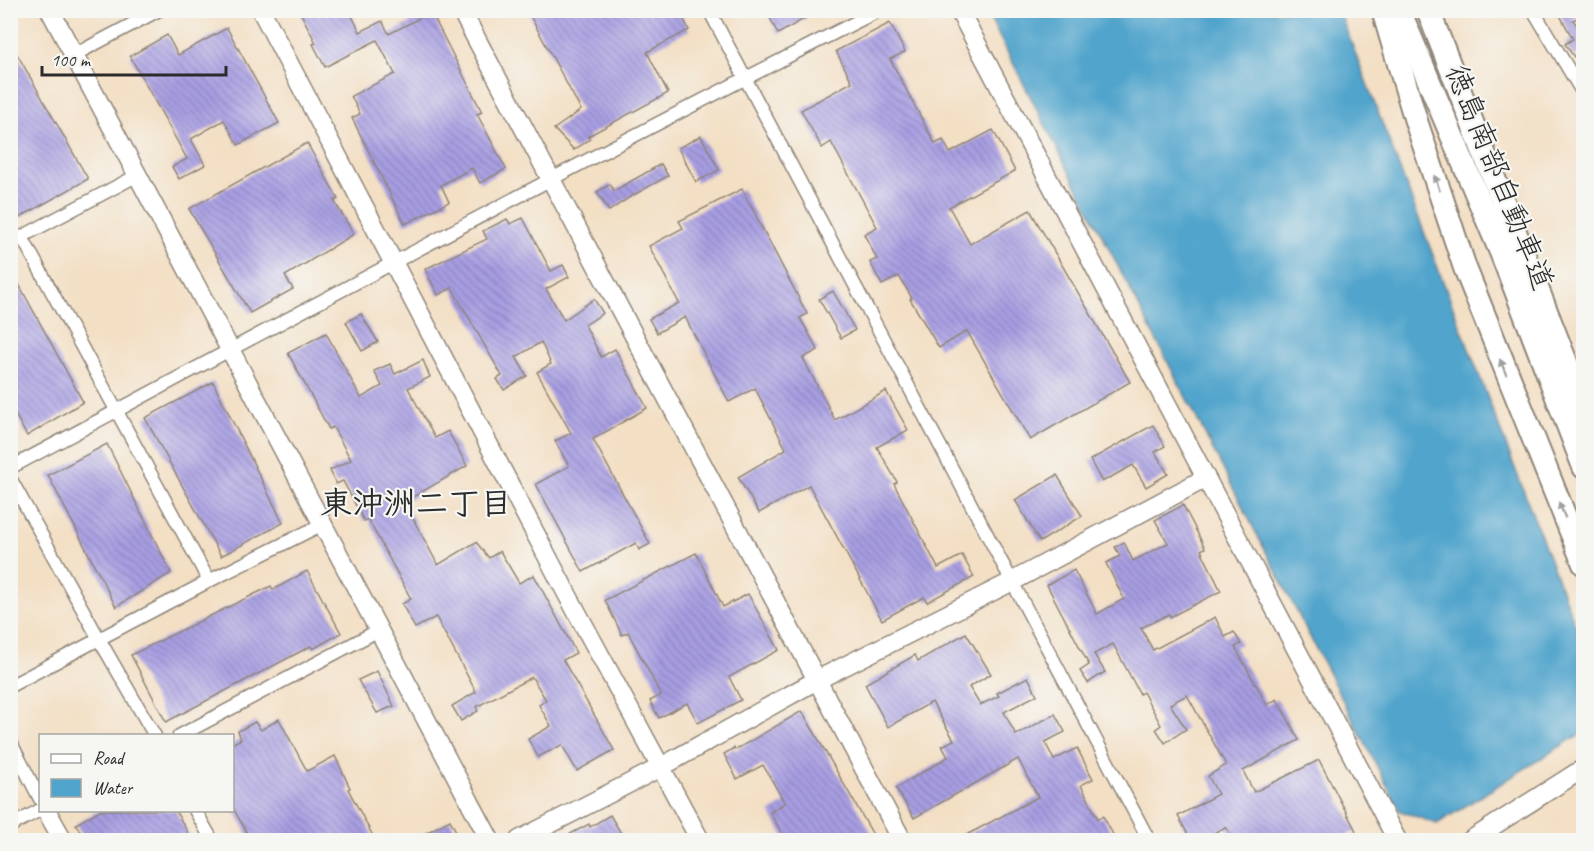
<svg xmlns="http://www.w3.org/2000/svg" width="1594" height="851" font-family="Caveat,'Klee One',sans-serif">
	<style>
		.water { fill: #51a4cc; stroke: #3e687c; stroke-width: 1.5 }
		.building { fill: url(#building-back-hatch) }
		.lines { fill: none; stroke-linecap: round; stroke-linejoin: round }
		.street-casing { stroke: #8f8578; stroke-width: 15 }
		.secondary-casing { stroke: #8f8578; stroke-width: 21 }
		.highway-casing { stroke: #8f8578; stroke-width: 26 }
		.street { stroke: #fff; stroke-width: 12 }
		.secondary { stroke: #fff; stroke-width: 18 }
		.highway { stroke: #fff; stroke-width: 22 }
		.oneway { fill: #a0a0a0 }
		.labels { text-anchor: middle; stroke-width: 4.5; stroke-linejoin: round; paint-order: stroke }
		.street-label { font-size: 30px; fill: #2b2b2b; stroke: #f6f6f2 }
		.neighbourhood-label { font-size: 32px; font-weight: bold; fill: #2b2b2b; stroke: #f6f6f2 }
	</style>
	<defs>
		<pattern id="building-back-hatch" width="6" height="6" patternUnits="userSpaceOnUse" patternTransform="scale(1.5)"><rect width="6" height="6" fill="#a89ee3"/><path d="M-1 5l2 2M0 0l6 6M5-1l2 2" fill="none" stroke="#8981b8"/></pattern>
	</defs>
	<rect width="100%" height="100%" fill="#f6f6f2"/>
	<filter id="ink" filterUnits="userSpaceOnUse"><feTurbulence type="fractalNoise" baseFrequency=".0167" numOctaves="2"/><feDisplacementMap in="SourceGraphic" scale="12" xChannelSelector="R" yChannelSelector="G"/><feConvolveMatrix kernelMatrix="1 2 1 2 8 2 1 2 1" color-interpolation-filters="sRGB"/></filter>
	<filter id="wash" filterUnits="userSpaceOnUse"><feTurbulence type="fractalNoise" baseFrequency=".008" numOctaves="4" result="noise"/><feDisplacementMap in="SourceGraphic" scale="24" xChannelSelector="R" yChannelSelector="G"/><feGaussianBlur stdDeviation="1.35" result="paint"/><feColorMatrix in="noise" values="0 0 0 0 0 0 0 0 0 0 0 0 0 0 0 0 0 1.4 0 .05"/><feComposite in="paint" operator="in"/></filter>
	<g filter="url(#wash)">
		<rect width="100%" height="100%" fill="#f3dfc4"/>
		<polygon class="water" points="986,11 1339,11 1583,645 1583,732 1437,824 1400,811"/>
		<g id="blocks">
			<g class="building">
				<polygon points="299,10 349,10 360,32 382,21 389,34 431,12 482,112 477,114 506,169 480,183 472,168 441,185 449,202 405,224 352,118 360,114 351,96 395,74 377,40 325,67 313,44 316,43"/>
				<polygon points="527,10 679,10 689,30 647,52 668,93 588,136 590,139 574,150 554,129 581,110"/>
				<polygon points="766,10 819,10 778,34"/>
				<polygon points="1557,10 1584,10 1584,15 1573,20 1584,35 1584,50 1574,57 1565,44 1573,39"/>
				<polygon points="890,23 905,52 890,59 935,144 943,140 950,153 993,130 1015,171 949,207 970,244 1030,210 1130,382 1030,440 967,331 939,348 910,299 912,298 899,276 882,285 870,262 877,259 864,234 877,227 831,142 822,148 801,110 852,82 836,51"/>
				<polygon points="227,28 279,123 238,145 224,120 191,139 205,165 179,179 172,167 187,159 130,56 167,35 178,55"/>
				<polygon points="17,54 88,179 10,223 10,58"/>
				<polygon points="701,136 719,170 696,182 678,148"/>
				<polygon points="307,143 338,199 334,201 354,234 285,276 293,289 250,313 189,209"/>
				<polygon points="661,164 668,176 630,197 609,211 597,192 610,184 614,191"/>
				<polygon points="742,189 807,314 800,318 818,350 803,358 835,420 886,391 908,430 877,447 897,482 894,484 938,568 962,555 974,577 927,602 924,597 882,620 809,485 759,513 738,477 786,449 755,388 729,402 685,317 657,333 649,319 679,303 649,246 683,228 679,221"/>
				<polygon points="523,218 551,271 563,265 569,277 546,289 564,320 594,299 603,313 585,325 601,357 615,349 647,408 593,439 650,544 639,550 636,543 583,572 536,484 569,466 555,441 571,433 537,372 551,364 541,342 516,357 527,376 504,390 497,379 502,376 452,288 438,295 425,269 487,239 483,231 507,219 510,224"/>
				<polygon points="10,268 83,402 27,436 10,405"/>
				<polygon points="833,291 855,330 841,338 819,299"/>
				<polygon points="361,314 378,342 362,351 346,322"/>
				<polygon points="326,333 361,398 382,386 374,371 390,364 395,374 423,360 430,377 408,388 435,438 448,431 467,466 404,502 438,565 476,542 489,558 500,551 519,583 534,575 576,653 563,660 614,750 577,771 562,745 538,757 528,739 551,726 539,705 546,700 532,677 476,707 478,711 461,721 452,706 476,692 436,617 415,628 402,604 411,599 368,519 364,521 343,481 336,484 330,470 351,460 333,427 329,429 288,353"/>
				<polygon points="213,382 283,523 221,556 145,418"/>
				<polygon points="1153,425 1165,446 1155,452 1168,474 1146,487 1133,465 1102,482 1090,460"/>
				<polygon points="107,444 171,573 116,607 48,475"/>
				<polygon points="1057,475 1082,516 1040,542 1015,500"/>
				<polygon points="1183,505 1205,548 1201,550 1221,591 1170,617 1169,614 1141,628 1153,650 1215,617 1225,637 1234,632 1241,644 1235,647 1267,705 1277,699 1299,740 1243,771 1254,792 1319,760 1356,831 1339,840 1234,840 1226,827 1200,840 1191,840 1178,816 1218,794 1208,776 1226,765 1187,695 1170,704 1186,729 1165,743 1156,729 1161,725 1143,692 1140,694 1113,644 1094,654 1105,672 1088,683 1080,671 1089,665 1047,585 1074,570 1097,614 1124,599 1106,563 1120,556 1115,547 1124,542 1133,561 1168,543 1155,520"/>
				<polygon points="696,553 723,607 748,594 779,650 729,677 741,700 698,723 687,703 659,718 650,701 661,695 628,632 622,635 605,600"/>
				<polygon points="307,571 341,633 313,649 311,646 166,722 131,655 271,586 273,590"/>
				<polygon points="966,633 991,674 969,687 980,705 999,696 997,693 1028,677 1037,695 1004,712 1016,735 1055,714 1065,732 1045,742 1054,760 1077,748 1093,779 1081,785 1098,819 1103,816 1116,840 957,840 1038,797 1018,759 914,818 896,788 948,757 942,746 954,740 932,702 888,727 865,684 915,655 918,661"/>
				<polygon points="377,671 394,706 377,713 358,680"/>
				<polygon points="802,711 813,730 876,840 786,840 770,812 785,803 763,765 737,779 724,754 734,748 735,750"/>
				<polygon points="279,719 307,771 335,756 350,788 348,789 375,840 251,840 232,806 232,744 241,739 238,731 255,722 261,730"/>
				<polygon points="100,810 175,810 192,840 85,840 76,824"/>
				<polygon points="610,815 625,840 606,840 603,834 591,840 559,840 589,824 590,827"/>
				<polygon points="450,820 458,835 447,840 413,840"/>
			</g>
		</g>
	</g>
	<g filter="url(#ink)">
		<use href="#blocks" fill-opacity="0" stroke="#8f8578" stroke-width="1.5"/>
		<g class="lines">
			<defs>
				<g id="street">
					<polyline points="709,10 1149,840"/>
					<polyline points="1533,10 1584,95"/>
					<polyline points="74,55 159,10"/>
					<polyline points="22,237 209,581"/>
					<polyline points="10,243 138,175"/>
					<path d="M10 468C299 313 587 157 880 10"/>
					<polyline points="10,478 99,639 155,736"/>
					<polyline points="10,686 209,581 323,524"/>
					<polyline points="179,736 379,630"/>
					<polyline points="10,741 40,799"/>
					<polyline points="195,810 212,840"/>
					<polyline points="10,826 40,810"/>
				</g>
				<g id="secondary">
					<polyline points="50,10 490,840"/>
					<polyline points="261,10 567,594 700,840"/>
					<polyline points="461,10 902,840"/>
					<polyline points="959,10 1397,840"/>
					<polyline points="46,810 63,840"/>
					<polyline points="519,840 661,767 817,680 1011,582 1204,479"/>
					<polyline points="1471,840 1584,768"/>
				</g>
				<g id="highway">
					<polyline points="1383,10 1416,121 1465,268 1584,564"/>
					<polyline points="1399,10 1503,257 1584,467"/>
					<polyline points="1428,10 1584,408"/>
				</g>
			</defs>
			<use href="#street" class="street-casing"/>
			<use href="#secondary" class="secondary-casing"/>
			<use href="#highway" class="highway-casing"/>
			<use href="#street" class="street"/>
			<use href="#secondary" class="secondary"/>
			<use href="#highway" class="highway"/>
		</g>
		<defs><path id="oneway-solid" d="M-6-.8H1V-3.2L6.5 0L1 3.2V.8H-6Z" transform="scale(1.5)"/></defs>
		<g class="oneway">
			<use href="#oneway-solid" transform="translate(1437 183) rotate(-109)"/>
			<use href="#oneway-solid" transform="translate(1503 367) rotate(-112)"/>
			<use href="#oneway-solid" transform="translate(1562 510) rotate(-112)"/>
		</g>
	</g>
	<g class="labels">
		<g class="street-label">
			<text transform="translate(1500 177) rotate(68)" y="10">徳島南部自動車道</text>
		</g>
		<g class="neighbourhood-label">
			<text x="416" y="514">東沖洲二丁目</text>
		</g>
	</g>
	<rect width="1594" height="851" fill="none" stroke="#f6f6f2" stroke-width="36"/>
	<rect x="39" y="734" width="195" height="78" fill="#f6f6f2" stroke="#a5a5a2" stroke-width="1.5"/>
	<rect x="51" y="754" width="30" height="9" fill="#ffffff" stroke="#a5a5a2" stroke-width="1.5"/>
	<text x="93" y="764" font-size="18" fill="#2b2b2b">Road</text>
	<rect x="51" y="779" width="30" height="18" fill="#51a4cc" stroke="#a5a5a2" stroke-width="1.5"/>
	<text x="93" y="794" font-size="18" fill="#2b2b2b">Water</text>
	<path d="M42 66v9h184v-9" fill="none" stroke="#2b2b2b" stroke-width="3"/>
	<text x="51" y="66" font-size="18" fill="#2b2b2b" stroke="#f6f6f2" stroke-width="4.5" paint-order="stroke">100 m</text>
</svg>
